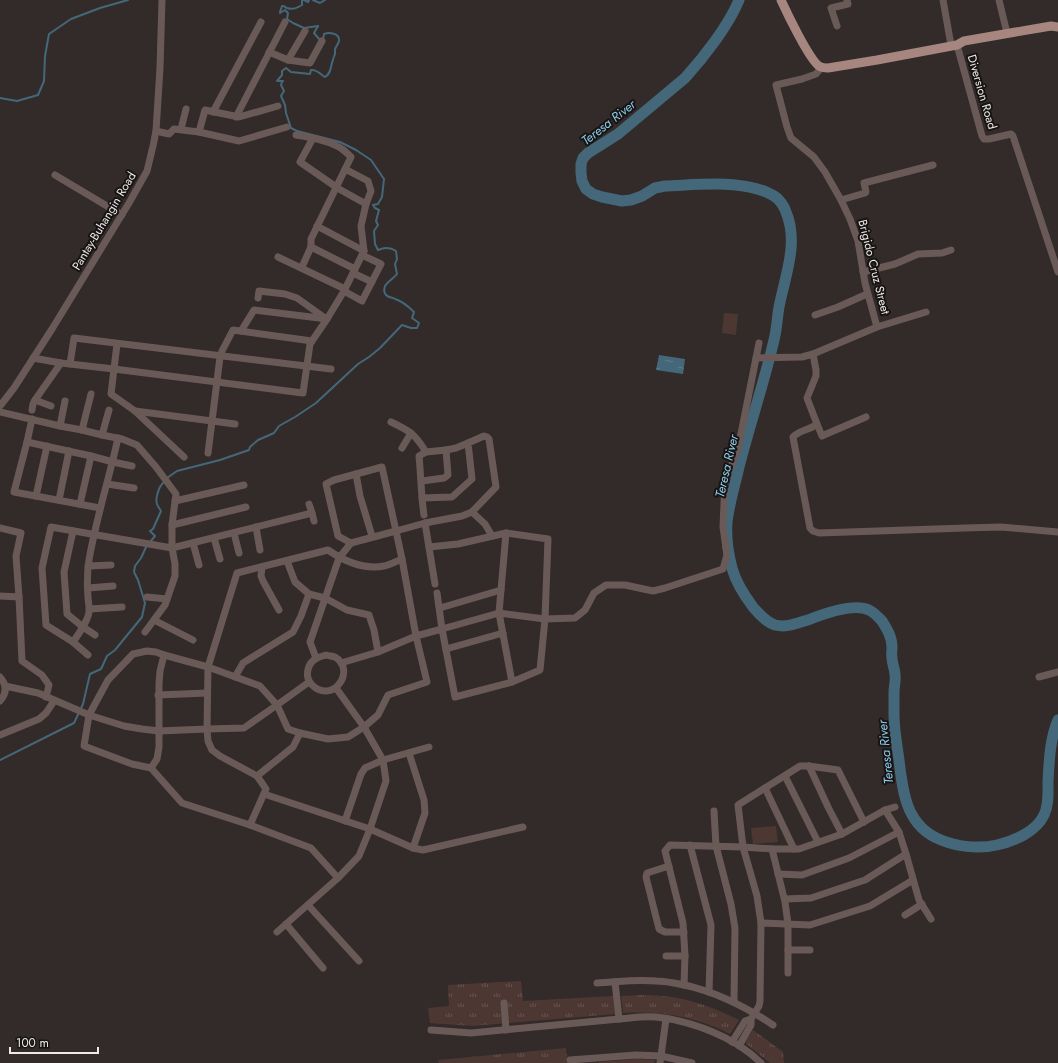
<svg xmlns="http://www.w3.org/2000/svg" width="1058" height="1063" font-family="Jost,sans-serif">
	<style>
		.grass { fill: url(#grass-tufts) }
		.pitch { fill: #4d3733 }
		.water { fill: url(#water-ripples) }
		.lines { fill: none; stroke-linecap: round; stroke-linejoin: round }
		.stream { stroke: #446879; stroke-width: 2 }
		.river { stroke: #446879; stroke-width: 11 }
		.minor { stroke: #6a5a57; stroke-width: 7 }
		.major { stroke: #a7867f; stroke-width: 9 }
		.labels { text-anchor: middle; stroke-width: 4; stroke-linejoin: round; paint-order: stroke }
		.street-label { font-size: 12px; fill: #efeaea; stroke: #171413 }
		.water-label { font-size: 13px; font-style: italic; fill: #8ccdec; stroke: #171413 }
	</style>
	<defs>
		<pattern id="grass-tufts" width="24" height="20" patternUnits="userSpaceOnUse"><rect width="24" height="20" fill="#4d3733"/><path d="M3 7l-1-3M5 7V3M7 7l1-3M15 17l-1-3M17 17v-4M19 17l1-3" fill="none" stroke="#675451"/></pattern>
		<pattern id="water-ripples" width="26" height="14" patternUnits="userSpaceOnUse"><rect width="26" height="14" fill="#446879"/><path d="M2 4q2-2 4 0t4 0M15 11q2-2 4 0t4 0" fill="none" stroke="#5f7e8c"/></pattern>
	</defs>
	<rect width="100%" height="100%" fill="#322b29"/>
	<g class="grass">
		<polygon points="521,981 523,1001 613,996 615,1014 473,1026 430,1023 428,1008 449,1006 448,985"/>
		<path d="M641 995C655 995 669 996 682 999 702 1003 720 1011 739 1020L730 1034C694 1016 662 1011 623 1013L621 996Z"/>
		<polygon points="753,1030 783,1052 784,1063 770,1063 745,1043"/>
		<polygon points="566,1048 567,1063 439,1063 438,1060"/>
		<polygon points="637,1059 655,1060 654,1063 599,1063 599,1062"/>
	</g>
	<g class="pitch">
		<polygon points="724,313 738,314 736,335 722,333"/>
		<polygon points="776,826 778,842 753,844 751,828"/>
	</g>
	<polygon class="water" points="659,355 685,359 683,374 656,370"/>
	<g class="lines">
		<g class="stream">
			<polyline points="313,0 320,3 325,0"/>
			<path d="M280 12 282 6C287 6 282 6 287 8 293 10 297 8 302 5V0H304L308 2 309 0"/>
			<polyline points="280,13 285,10 288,13 287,19 293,23 304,28 318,26"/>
			<polyline points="0,98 17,101 38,95 44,81 45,56 49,34 71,19 100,8 128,0"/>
			<path d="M167 478 177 471 220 460 249 450 250 447 258 440 274 433 279 426 295 417 316 403 358 364 369 357 380 348 402 325 411 328H417L419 323 412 318 414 312C409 307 402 301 395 299 392 297 389 298 386 295 384 293 384 289 385 286 388 281 394 278 397 274L395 264 397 259 396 251C390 247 385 247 378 250L375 244 374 231 378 225 376 221 379 210 375 208 373 205 378 204 382 197 384 179 371 160 356 150 340 142 297 131 291 128 286 113 285 105 281 96 284 91 281 85 282 82 283 81H277L282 75V71L286 68 291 72 310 74 311 70C317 69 321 75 325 77 332 73 330 66 333 60 333 59 335 54 335 54 335 53 335 52 335 50 335 47 338 45 339 41 340 33 329 32 324 34L323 40H320L314 33 318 26"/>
			<path d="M150 542 155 536 150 531 153 529 161 511C160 509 158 507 157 504 155 498 159 486 164 482"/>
			<polyline points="0,760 74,723 83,704 90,674 101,669 107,656 115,650 142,617 145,603 138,580 134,572 135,566 141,558 147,545"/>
		</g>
		<path class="river" d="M739 0C729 25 704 57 685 78L618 134 588 153 583 158 581 164V173L582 181 586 189 593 194 602 197 622 201 631 200 642 196 655 188 665 186C698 185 749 178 777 198 781 202 784 206 786 212 799 243 785 276 779 307 777 318 777 329 774 340 764 383 750 424 739 467 735 485 729 504 727 522 726 537 728 553 732 568 736 583 744 595 753 607 759 614 766 622 775 625 787 628 797 623 808 620 823 614 854 603 869 610 874 612 878 617 882 621 887 629 892 637 892 647 892 656 891 649 892 658 892 664 895 669 895 675 896 680 894 686 894 692 894 699 894 707 894 715 894 730 897 745 899 760 903 793 906 826 941 840 958 847 979 849 997 845 1014 841 1036 832 1044 815 1049 805 1048 793 1048 782 1049 762 1050 738 1058 720"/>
		<g class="minor">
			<polyline points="943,0 951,45"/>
			<polyline points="999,0 1007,33"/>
			<polyline points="837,26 831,8 848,4 847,0"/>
			<polyline points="957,45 982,136 984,139 989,139 1011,134 1013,136 1058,272"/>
			<polyline points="269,52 288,60 310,63 322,41"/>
			<polyline points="288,60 305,31"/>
			<path d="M822 67 816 74 802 79 776 85 787 127 791 138 814 157 825 172 841 200 850 219 858 241 865 283 877 327 813 354 816 370V376L807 398 817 424C810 430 799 430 793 437L810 528 813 531 819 533 965 528 1001 527 1058 532"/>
			<polyline points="213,112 261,22"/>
			<polyline points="236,117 285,22"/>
			<polyline points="181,129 186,109"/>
			<polyline points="156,131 169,134 174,129 199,132 239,141 287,127"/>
			<polyline points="199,132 205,110 239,117 278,106"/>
			<path d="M296 135C309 137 331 141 342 149 345 151 348 154 351 157L311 239V247L302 267"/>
			<polyline points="313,138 300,162 339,189 366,204"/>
			<polyline points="55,175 122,215"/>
			<polyline points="841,200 865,193 866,192 864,183 933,165"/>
			<polyline points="317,226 364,251"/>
			<polyline points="311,247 355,269"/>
			<polyline points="278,257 345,289"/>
			<polyline points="863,272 895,264 918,254 942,253 951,250"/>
			<polyline points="353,273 372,282"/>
			<polyline points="344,291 362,301 381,264 362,255"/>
			<polyline points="258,298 259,291 285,294 297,298 325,318"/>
			<polyline points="815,315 838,307 867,294"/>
			<polyline points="877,327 926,312"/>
			<polyline points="241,331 254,310 327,319"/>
			<polyline points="117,344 111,394 135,411 184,457"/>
			<polyline points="33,358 61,363 114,369 303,393 310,344 327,319 344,291 364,251 361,226 366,204 371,191 368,181 345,169"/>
			<polyline points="756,358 802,357 813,354"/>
			<polyline points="70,364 74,338 331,369"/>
			<polyline points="35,400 51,406"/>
			<polyline points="65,401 60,426 82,430 91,394"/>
			<polyline points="0,406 14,388 52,329 129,203 147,171 153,146 156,131 160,68 162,0"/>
			<polyline points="32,410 33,404 35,400 61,363"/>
			<polyline points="109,410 102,435 122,439 137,445 156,467 176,494 172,525 172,548 175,564 175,576 165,605 145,632"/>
			<polyline points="135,411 235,424"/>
			<polyline points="0,412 60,426"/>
			<path d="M391 422C410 431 415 434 426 452"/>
			<polyline points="817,424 822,436 824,435 866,417"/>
			<polyline points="82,430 102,435"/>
			<path d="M118 438C109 479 96 519 89 560 87 573 87 585 88 597 88 602 90 608 89 612 88 621 78 635 73 642L46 625 42 568 51 527 172 548 312 513 309 504"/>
			<polyline points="27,442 32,419"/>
			<polyline points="402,448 411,433"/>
			<polyline points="446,450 456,448 468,443"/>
			<polyline points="208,453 220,357 222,351 233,330 312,341"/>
			<polygon points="382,467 396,531 351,543 338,536 326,484 334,480"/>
			<polyline points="356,474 360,496 372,536"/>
			<path d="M422 481 444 478 448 475 446 450 426 452 419 456C421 476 421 495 424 515"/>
			<polyline points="107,484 134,488"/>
			<polyline points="36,496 47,446"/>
			<polyline points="59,500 69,451"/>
			<polyline points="175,501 244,485"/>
			<polyline points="80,504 91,456"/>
			<polyline points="100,508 14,492 27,442 91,456 113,462 132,466"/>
			<polyline points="472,512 485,524 492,536"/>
			<polyline points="312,513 314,521"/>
			<polyline points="425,523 435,584"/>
			<polyline points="172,525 246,507"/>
			<polyline points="256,527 260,550"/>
			<polyline points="0,528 21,533 16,556 19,597 0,596"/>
			<polyline points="73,531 64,572 67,614 83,627 95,635"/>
			<polyline points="234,533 239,553"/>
			<polyline points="506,533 548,539 545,619 540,670 512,682 499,613 545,619 575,618 585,610 594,593 606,585 625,585 653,591 665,588 723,569 727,555 723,527 725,481 738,449 759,343"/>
			<polyline points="214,538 220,559"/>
			<polyline points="193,543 199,565"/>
			<polyline points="429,547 458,544 506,533 501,590 440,608"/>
			<polyline points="402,559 416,636 442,629 437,593"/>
			<polyline points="287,561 295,582 309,594 325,598 347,610 369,615 374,630 378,652"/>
			<polyline points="88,566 111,565"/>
			<polyline points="262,567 261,576 263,581 279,610"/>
			<polyline points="88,588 113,586"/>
			<polyline points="501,590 499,613 442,629 455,697 512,682"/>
			<polyline points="19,597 22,661 42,675 49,685 46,697"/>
			<polyline points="147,597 167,599"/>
			<polyline points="89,609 122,607"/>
			<polyline points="154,620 193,640"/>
			<polyline points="73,642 88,655"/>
			<polyline points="446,649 503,633"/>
			<path d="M326 655C329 656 332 656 335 657 357 670 333 705 312 685 304 677 307 663 317 658 319 657 323 656 326 655Z"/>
			<polyline points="316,658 310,642 339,558 351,543"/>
			<path d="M0 677C7 685 7 693 0 701"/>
			<polyline points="235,677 243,663 293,632 301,616 309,594"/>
			<polyline points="1039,677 1058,672"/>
			<polyline points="5,686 38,693 89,715 84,746 132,764 151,768 182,803 250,825 311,848 338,878"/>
			<polyline points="158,695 207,693"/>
			<polyline points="300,733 288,729 277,705 309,682"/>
			<polyline points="0,735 39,719 46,713 54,701"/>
			<polyline points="409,753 424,800 425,813 413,848"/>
			<polyline points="809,766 828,807 842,834"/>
			<polyline points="151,768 157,759 159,747 159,684 160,671 164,655"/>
			<polyline points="257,776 293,747 300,733 328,739 348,737 364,727 378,715 388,695 427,682 416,636 378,652 341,663"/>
			<polyline points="785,776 818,842"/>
			<polyline points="765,788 794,849"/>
			<polyline points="264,794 370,829 386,781 383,760 364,727 336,688"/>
			<polyline points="885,810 899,832 906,854 919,900 931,919"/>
			<polyline points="714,811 716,846 731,904 735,928 734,1002"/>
			<polyline points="345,821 361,774 365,768 383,760 429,747"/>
			<path d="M250 825 266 789 257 776 220 756 212 750 208 741 207 729 159 731 142 729 124 726 89 715 108 680 133 654 147 651 156 652 164 655 208 667 260 686 277 705 244 728 207 729 208 667 237 573 328 550C344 561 364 570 384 566 390 565 397 561 402 559L396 531 425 523 462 516 472 512 496 487 489 439 487 437 484 436 468 443 472 479 452 497 422 498"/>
			<polyline points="690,845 711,925 709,992"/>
			<polyline points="772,849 785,902 788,924 788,973"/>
			<polyline points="669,866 647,873 646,877 659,929 665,932 684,932"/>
			<polyline points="778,874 802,875 849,858 899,832"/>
			<polyline points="785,899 811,898 865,880 906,854"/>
			<polyline points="308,905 359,961"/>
			<polyline points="905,915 922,904"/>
			<polyline points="761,923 810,925 870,906 913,880"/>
			<polyline points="286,924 323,968"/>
			<polyline points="277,932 338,878 359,856 370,829 413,848 423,850 523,827"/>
			<polyline points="788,950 810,950"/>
			<polyline points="666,956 685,956"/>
			<polyline points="615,982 619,1019"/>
			<path d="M597 983C617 982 636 979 656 981 662 981 668 982 674 983 711 989 743 1005 773 1025"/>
			<polyline points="684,985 685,956 683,923 665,851 670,845 743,847 773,849 799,849 842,834 885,810 895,807"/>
			<polyline points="504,1003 506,1030"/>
			<path d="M431 1030 471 1033 619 1019C631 1018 643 1016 656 1017 692 1021 735 1037 761 1063"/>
			<polyline points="732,1042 745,1021 751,1019 759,1006 760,1001 761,923 757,896 743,847 738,805 800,766 809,766 838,770 864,822"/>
			<polyline points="739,1046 751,1025 751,1019"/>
			<polyline points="570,1060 636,1055 661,1056 692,1063"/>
			<polyline points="660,1063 666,1019"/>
		</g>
		<path class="major" d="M781 0C787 13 809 59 819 66 822 68 825 68 828 68L877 60 957 45 964 41 1051 26 1058 27"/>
	</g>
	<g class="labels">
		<g class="street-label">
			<text transform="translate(982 92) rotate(74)" y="4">Diversion Road</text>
			<text transform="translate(104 221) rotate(-59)" y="4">Pantay-Buhangin Road</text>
			<text transform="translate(874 267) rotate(76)" y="4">Brigido Cruz Street</text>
		</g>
		<g class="water-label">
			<text transform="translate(608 122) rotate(-38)" y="5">Teresa River</text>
			<text transform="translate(726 466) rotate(-77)" y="5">Teresa River</text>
			<text transform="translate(885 752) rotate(-96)" y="5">Teresa River</text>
		</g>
	</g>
	<path d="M10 1047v6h88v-6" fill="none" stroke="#efeaea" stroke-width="2"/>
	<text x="16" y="1047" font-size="12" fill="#efeaea" stroke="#171413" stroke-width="3" paint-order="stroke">100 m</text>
</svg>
